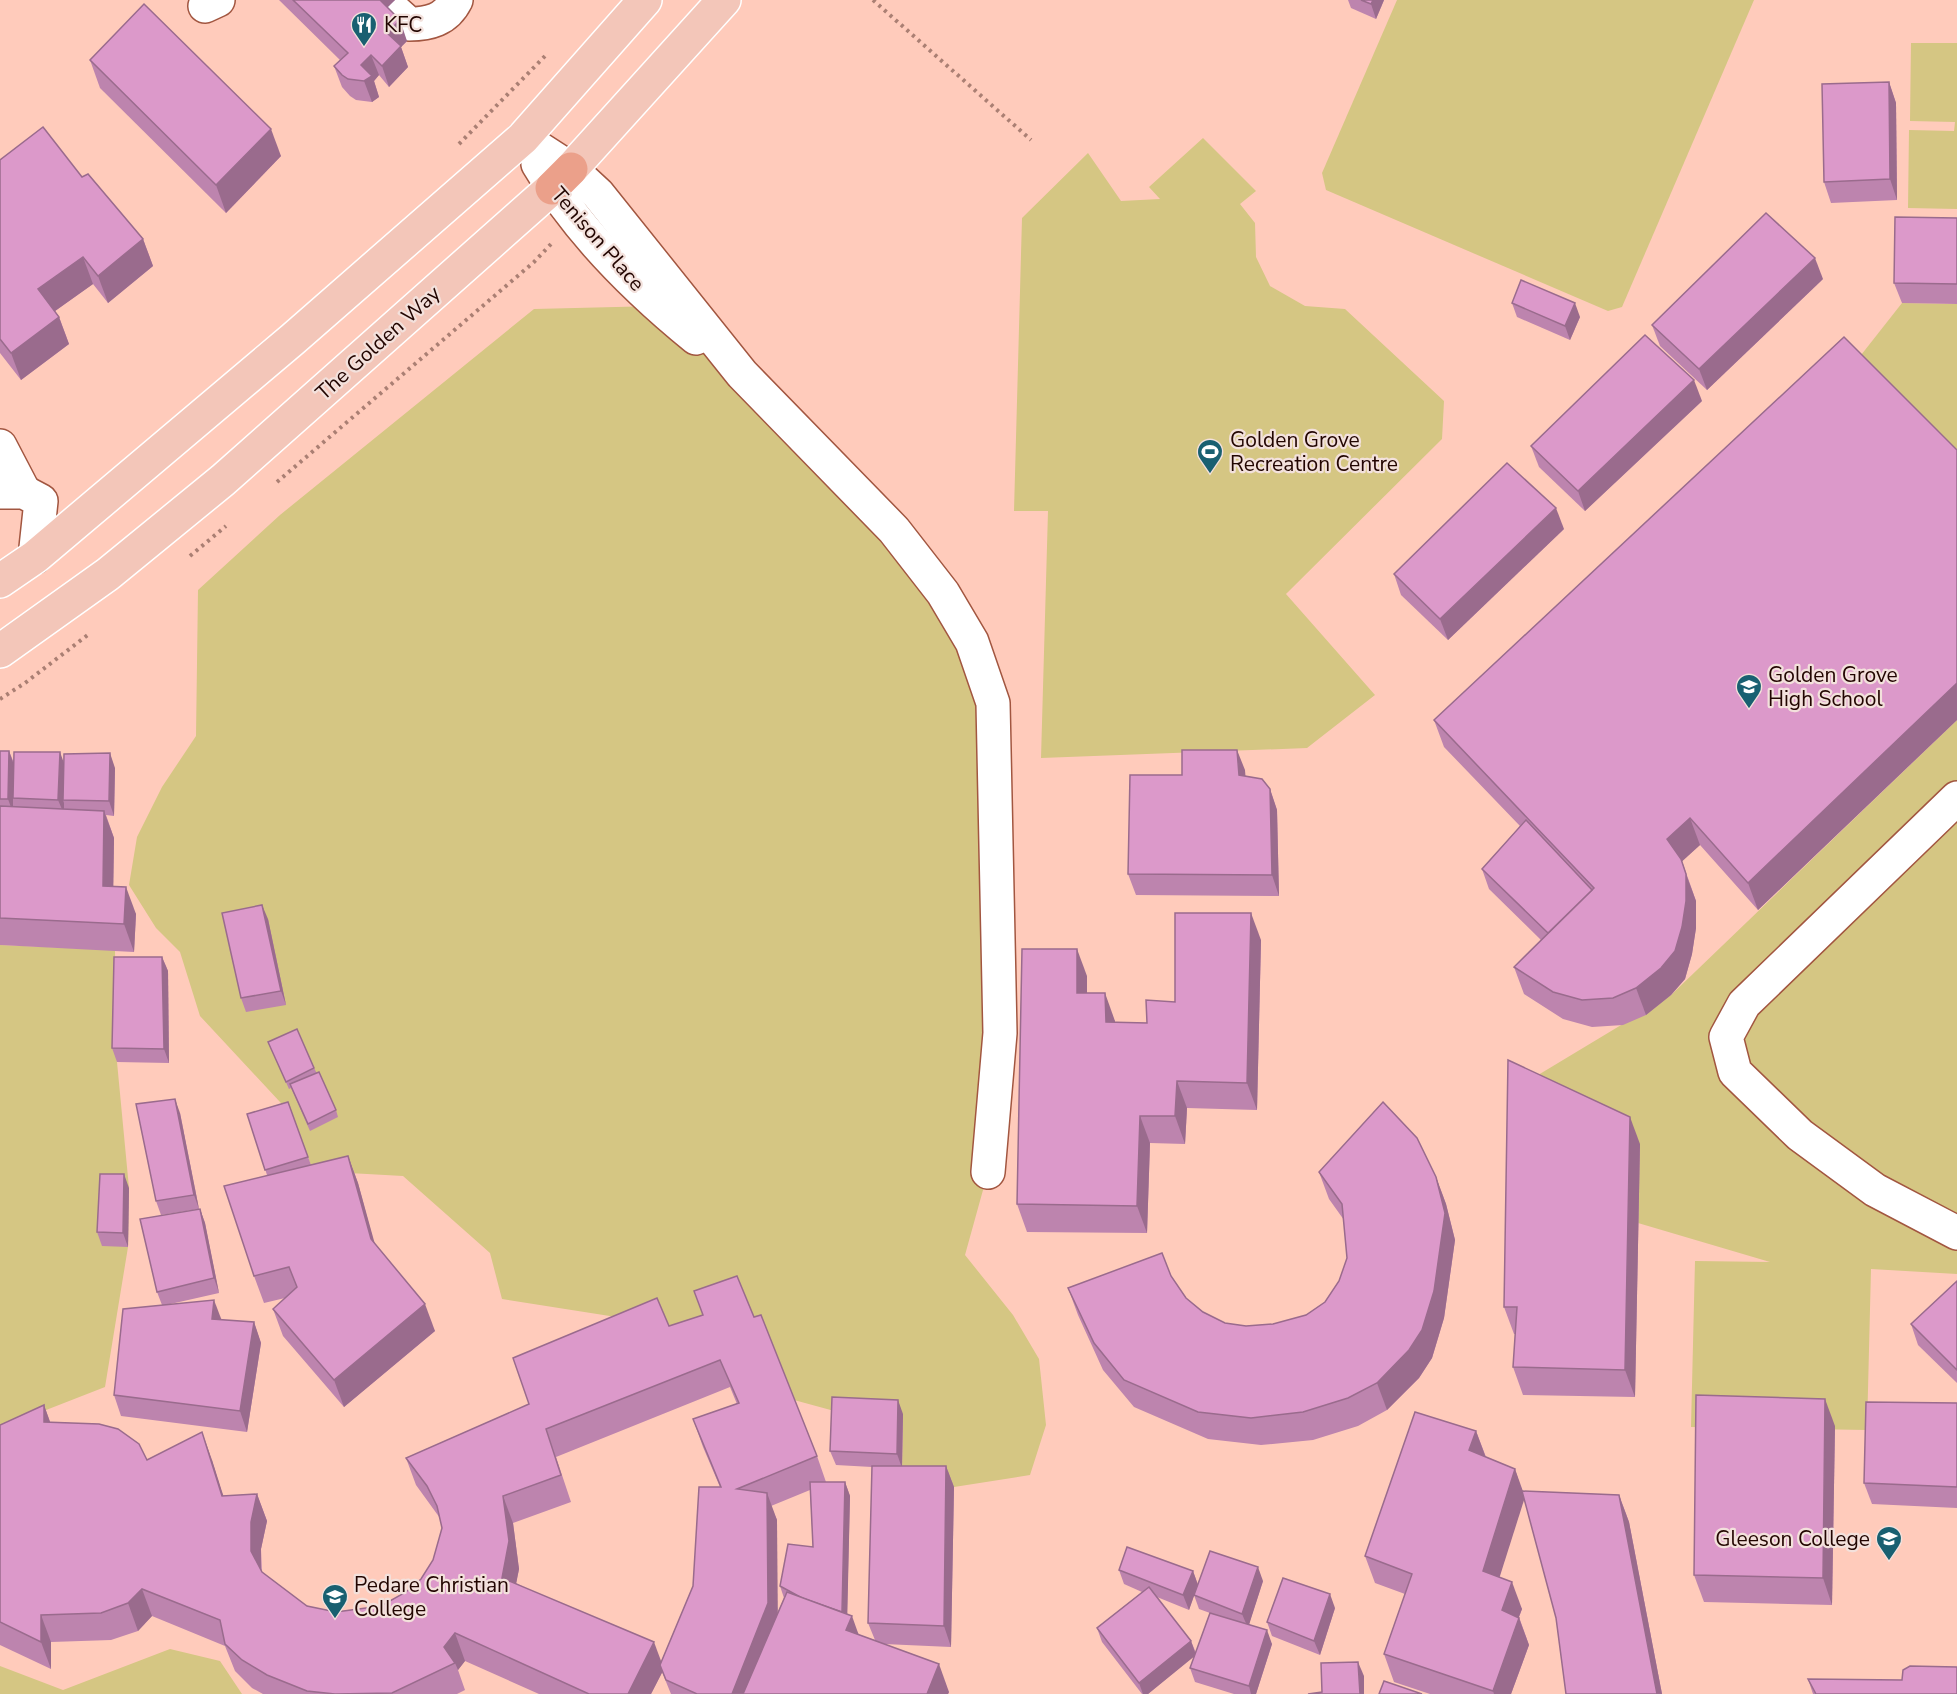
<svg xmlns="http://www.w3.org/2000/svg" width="1957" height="1694" font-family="'Nunito Sans',sans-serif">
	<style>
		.green { fill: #d5c683 }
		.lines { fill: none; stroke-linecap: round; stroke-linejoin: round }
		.minor-casing { stroke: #a25640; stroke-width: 36 }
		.major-casing { stroke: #fff; stroke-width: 36 }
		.highway-casing { stroke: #fff; stroke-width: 36 }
		.path { stroke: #aa7f73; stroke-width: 4; stroke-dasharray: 3 4.5; stroke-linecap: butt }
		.minor { stroke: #fff; stroke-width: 33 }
		.major { stroke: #f3c6b9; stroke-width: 33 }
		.highway { stroke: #eba08a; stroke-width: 33 }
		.wall { fill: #bd84ae; fill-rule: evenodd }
		.shaded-wall { fill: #9a6b8d }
		.building { fill: #dc99ca; stroke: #9a6b8d; stroke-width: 1.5 }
		.labels { text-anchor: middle; stroke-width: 4.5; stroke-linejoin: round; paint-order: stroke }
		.poi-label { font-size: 21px; fill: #220501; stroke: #f3e1dc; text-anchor: start }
		.street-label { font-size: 21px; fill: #220501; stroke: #f3e1dc }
	</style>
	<rect width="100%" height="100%" fill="#ffcbbb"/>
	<g class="green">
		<polygon points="1397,0 1754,0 1622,307 1608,311 1326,190 1322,173"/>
		<polygon points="1911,43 1957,43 1957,209 1908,208 1909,130 1954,131 1955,122 1910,121"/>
		<polygon points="1203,138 1256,191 1240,204 1255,223 1256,257 1270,286 1305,306 1345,309 1444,401 1442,439 1286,594 1375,695 1307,748 1041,758 1048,511 1014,511 1022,218 1088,153 1121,201 1160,199 1149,187"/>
		<polygon points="1902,303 1957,304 1957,467 1854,364"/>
		<polygon points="657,306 911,552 993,703 988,1172 965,1255 1013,1315 1039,1359 1046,1425 1030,1475 954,1487 902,1468 903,1414 838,1412 794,1400 679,1354 667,1325 502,1299 490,1253 403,1176 313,1171 293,1116 200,1016 180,952 156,928 129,885 137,837 162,787 196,736 198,590 280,515 534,309"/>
		<polygon points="1957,720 1957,1274 1871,1269 1867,1430 1691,1427 1695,1261 1770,1262 1638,1223 1518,1087 1671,995"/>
		<polygon points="0,945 115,950 117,1062 129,1188 128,1247 105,1387 0,1428"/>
		<polygon points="170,1649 220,1661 242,1694 0,1694 0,1666 63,1690"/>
	</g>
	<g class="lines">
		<defs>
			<g id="minor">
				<polyline points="205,6 218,0"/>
				<path d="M389 6 409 24C429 24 446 20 456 0"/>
				<polyline points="523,138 571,169 598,194 742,374 894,530 943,593 972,642 993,703 1000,1033 988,1172"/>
				<path d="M538 164C576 229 637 290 696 338"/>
				<polyline points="0,446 24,492"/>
				<polyline points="0,492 24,492 41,501 35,557"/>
				<polyline points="1957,798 1744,1004 1726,1037 1735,1072 1800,1135 1875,1190 1957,1233"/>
			</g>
			<g id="major">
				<polyline points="571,169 724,0"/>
				<polyline points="0,581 35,557 293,339 523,138 645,0"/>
				<polyline points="0,651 108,574 223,480 552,188"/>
			</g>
			<polyline id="highway" points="552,188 571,169"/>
		</defs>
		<use href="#minor" class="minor-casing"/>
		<use href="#major" class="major-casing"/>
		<use href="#highway" class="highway-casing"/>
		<g class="path">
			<polyline points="873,0 1031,140"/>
			<polyline points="459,144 548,53"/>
			<polyline points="277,482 534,262 552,243"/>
			<polyline points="190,556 226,526"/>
			<polyline points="0,699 25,683 89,634"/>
		</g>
		<use href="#minor" class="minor"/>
		<use href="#major" class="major"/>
		<use href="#highway" class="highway"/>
	</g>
	<g class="wall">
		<polygon points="279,0 395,0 387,7 407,41 401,47 408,67 389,87 379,75 374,81 379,97 372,102 356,100 350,96 342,87 334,66 340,60"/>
		<polygon points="1348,0 1384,0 1376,19 1351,8"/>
		<polygon points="90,60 281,156 226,213 100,88"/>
		<polygon points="1889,82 1896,103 1897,200 1831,203 1824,182"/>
		<polygon points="0,160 82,177 143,239 153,266 108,303 93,284 55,311 59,317 69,344 21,380 0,353"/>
		<polygon points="1957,218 1957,304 1902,303 1894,283"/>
		<polygon points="1823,279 1707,390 1660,346 1652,325"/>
		<polygon points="1512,303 1580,317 1570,340 1517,317"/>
		<polygon points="1702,401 1585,511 1539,467 1531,446"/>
		<polygon points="1957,450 1957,720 1758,910 1700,845 1682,861 1696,901 1696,928 1692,954 1685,979 1671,995 1646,1015 1623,1025 1592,1027 1563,1019 1524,994 1514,967 1541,940 1489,889 1482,869 1520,826 1444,747 1434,720"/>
		<polygon points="1564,529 1448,640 1401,595 1394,574"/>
		<polygon points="0,751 9,751 14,763 64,763 115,768 114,816 106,815 114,838 113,886 136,914 134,952 0,945"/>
		<polygon points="1245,770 1245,776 1270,789 1277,810 1279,896 1136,895 1128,874 1182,775"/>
		<polygon points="268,919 286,1005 246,1012 241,998"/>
		<polygon points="1261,940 1257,1110 1187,1108 1185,1144 1150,1143 1147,1233 1027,1232 1017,1204 1087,976 1087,993 1115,1021 1115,1022 1147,1023"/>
		<polygon points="162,957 168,971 169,1063 117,1062 112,1048"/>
		<polygon points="268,1042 314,1068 336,1110 338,1117 310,1131 291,1088 289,1089"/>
		<polygon points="288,1102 311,1165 348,1156 358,1183 374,1243 435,1331 344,1407 283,1336 273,1309 285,1298 264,1303 254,1276 267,1175 247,1114"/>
		<polygon points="180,1113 199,1209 161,1215 156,1201"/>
		<polygon points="1640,1144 1635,1397 1523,1395 1513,1367 1516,1334 1514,1334 1504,1307"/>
		<polygon points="1319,1172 1436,1177 1446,1204 1455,1240 1444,1318 1432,1358 1419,1378 1387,1410 1358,1426 1313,1440 1261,1445 1208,1439 1134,1407 1103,1370 1078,1315 1068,1288 1171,1276 1186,1298 1203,1312 1225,1323 1246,1326 1273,1324 1306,1315 1325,1302 1339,1281 1347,1258 1344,1220 1329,1199"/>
		<polygon points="129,1188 128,1247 102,1246 97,1232"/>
		<polygon points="200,1209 205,1223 219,1293 166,1305 221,1320 254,1322 261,1343 247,1432 121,1416 114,1395 162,1305 157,1292"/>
		<polygon points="1957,1281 1957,1383 1918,1345 1911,1324"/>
		<path d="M754 1317 817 1456 826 1482H845L850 1496 847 1614 859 1635 875 1640 868 1623 872 1467 836 1465 830 1451 903 1414 902 1466H946L954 1487 951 1647 884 1644 949 1692 948 1694H671L662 1672 651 1694H539L465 1661 458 1670 465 1690 457 1694H263L252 1688 235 1671 225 1646 152 1616 138 1631 111 1640 51 1642V1669L0 1645V1425L44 1405 50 1422 147 1460H212L223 1496 257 1494 267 1521 261 1549 262 1572 307 1606 336 1612 381 1606 406 1592 421 1579 433 1560 442 1528 440 1518 437 1514 416 1485 406 1458 529 1404 669 1326ZM730 1387 737 1404 693 1419 703 1447 720 1487 693 1586 661 1662 516 1583 519 1569 513 1523 571 1502 556 1457ZM810 1490 813 1547 780 1586 784 1598 777 1614V1520L771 1506Z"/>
		<polygon points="1957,1403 1957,1508 1872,1504 1864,1483"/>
		<polygon points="1835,1426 1832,1605 1704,1602 1694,1575"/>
		<polygon points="1476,1431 1486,1457 1515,1469 1522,1491 1619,1495 1629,1522 1662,1694 1566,1694 1556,1618 1524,1498 1499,1577 1522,1609 1519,1617 1529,1645 1511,1694 1430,1694 1394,1682 1384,1654 1405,1594 1375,1583 1365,1556"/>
		<path d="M1119 1570 1193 1571 1198 1585 1263 1581 1249 1624 1272 1644 1256 1694H1234L1195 1682 1190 1668 1194 1656 1148 1694H1142L1102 1642 1097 1628 1142 1592 1124 1584ZM1194 1595 1199 1609 1210 1613 1196 1653 1191 1641 1157 1597 1189 1610Z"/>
		<polygon points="1335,1608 1320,1655 1272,1636 1267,1622"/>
		<polygon points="1808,1679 1957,1694 1813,1694"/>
	</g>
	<g class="shaded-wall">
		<polygon points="376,0 395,0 381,14"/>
		<polygon points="1373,0 1384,0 1376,19 1371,4"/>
		<polygon points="400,20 407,41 401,47 408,67 389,87 382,66 387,33"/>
		<polygon points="371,55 379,75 374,81 379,97 372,102 364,81 361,65"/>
		<polygon points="1889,82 1896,103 1897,200 1890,179"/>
		<polygon points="271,129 281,156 226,213 216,185"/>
		<polygon points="143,239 153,266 108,303 98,276"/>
		<polygon points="83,257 93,284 48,316 38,289"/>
		<polygon points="1815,258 1823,279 1707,390 1699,369"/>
		<polygon points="1575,303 1580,317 1570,340 1565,326"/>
		<polygon points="59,317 69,344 21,380 11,353"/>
		<polygon points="1694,380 1702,401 1585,511 1578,491"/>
		<polygon points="1556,508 1564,529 1448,640 1440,619"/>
		<polygon points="1957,683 1957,720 1758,910 1748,883"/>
		<polygon points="1237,750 1245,770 1247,796 1239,775"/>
		<polygon points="9,751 14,765 13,798 13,813 8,799"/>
		<polygon points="60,752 65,766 63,800 64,803 64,814 58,800"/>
		<polygon points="110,753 115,768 114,816 109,801"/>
		<polygon points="1270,789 1277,810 1279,896 1272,875"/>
		<polygon points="104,811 114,838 113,913 103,886"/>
		<polygon points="1690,818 1700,845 1677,866 1667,839"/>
		<polygon points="1686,874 1696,901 1696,928 1692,954 1685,979 1671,995 1646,1015 1636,988"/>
		<polygon points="126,887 136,914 134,952 124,924"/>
		<polygon points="262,905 268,919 286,1005 281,991"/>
		<polygon points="1251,913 1261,940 1257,1110 1247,1083"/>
		<polygon points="1077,949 1087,976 1087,1020 1077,993"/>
		<polygon points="162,957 168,971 169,1063 164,1049"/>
		<polygon points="1105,993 1115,1021 1116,1049 1106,1022"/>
		<polygon points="1177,1081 1187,1108 1185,1144 1175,1116"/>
		<polygon points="175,1099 180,1113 199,1209 194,1195"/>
		<polygon points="1140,1116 1150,1143 1147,1233 1137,1206"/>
		<polygon points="1630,1117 1640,1144 1635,1397 1625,1370"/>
		<polygon points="348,1156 358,1183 381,1266 371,1239"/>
		<polygon points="124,1174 129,1188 128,1247 123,1233"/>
		<polygon points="1436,1177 1446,1204 1455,1240 1444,1318 1432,1358 1419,1378 1387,1410 1377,1383"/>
		<polygon points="200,1209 205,1223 219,1293 214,1278"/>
		<polygon points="214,1300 222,1321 212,1319"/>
		<polygon points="425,1304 435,1331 344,1407 334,1380"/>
		<polygon points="254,1322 261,1343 247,1432 240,1411"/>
		<polygon points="1825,1399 1835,1426 1832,1605 1823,1578"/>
		<polygon points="898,1400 903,1414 902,1468 897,1454"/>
		<polygon points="44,1405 54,1433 44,1422"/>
		<polygon points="1476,1431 1486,1458 1469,1450"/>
		<polygon points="202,1432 212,1460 232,1523 222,1496"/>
		<polygon points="946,1466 954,1487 951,1647 944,1626"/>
		<polygon points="1515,1469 1525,1497 1493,1598 1483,1571"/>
		<polygon points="845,1482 850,1496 847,1628 852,1616 862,1644 856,1657 842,1618"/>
		<polygon points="767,1493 777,1520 778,1631 753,1694 732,1694"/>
		<polygon points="257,1494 267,1521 261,1549 261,1579 251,1551 251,1522"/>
		<polygon points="1619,1495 1629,1522 1662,1694 1657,1694"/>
		<polygon points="503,1496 513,1523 519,1569 512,1605 502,1578"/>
		<polygon points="1258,1567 1263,1581 1248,1628 1242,1614"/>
		<polygon points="1193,1571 1198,1585 1189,1610 1183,1595"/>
		<polygon points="1512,1582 1522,1609 1511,1637 1502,1610"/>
		<polygon points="142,1589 152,1616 138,1631 128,1603"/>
		<polygon points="1330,1594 1335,1608 1320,1655 1314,1641"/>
		<polygon points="41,1615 51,1642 51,1669 41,1642"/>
		<polygon points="1519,1618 1529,1645 1511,1694 1494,1694 1493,1691"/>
		<polygon points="1267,1630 1272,1644 1256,1694 1251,1694 1249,1686"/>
		<polygon points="455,1633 465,1661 458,1670 455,1663 444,1647"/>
		<polygon points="1191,1641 1196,1655 1148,1694 1143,1694 1139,1683"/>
		<polygon points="654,1642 664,1669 651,1694 628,1694"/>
		<polygon points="1358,1662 1364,1676 1364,1694 1360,1694"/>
		<polygon points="939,1664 949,1692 948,1694 927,1694"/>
	</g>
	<g class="building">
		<polygon points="293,0 380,0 400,20 387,33 401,46 382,66 371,55 361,65 372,76 364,81 348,79 342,75 334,66 348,53"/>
		<polygon points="1361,0 1373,0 1371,4"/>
		<polygon points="144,4 271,129 216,185 90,60"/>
		<polygon points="1889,82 1890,179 1824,182 1822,84"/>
		<polygon points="43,127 82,177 88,174 143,239 98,276 83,257 38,289 59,317 11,353 0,339 0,160"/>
		<polygon points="1766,213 1815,258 1699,369 1652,325"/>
		<polygon points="1895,217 1957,218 1957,284 1894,283"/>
		<polygon points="1521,280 1575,303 1565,326 1512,303"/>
		<polygon points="1645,335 1694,380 1578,491 1531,446"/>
		<polygon points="1844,337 1957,450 1957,683 1748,883 1690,818 1667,839 1681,859 1686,874 1686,901 1682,927 1675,951 1661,968 1636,988 1613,998 1582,1000 1553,992 1514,967 1594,888 1434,720"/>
		<polygon points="1507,463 1556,508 1440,619 1394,574"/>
		<polygon points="1182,750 1237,750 1239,775 1262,779 1270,789 1272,875 1128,874 1130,775 1182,775"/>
		<polygon points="0,751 9,751 8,799 0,799"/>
		<polygon points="14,752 60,752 58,800 13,798"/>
		<polygon points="110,753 109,801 63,800 64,754"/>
		<polygon points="0,806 104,811 103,886 126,887 124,924 0,918"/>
		<polygon points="1526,820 1592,890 1548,933 1482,869"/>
		<polygon points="262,905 281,991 241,998 222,913"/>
		<polygon points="1175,913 1251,913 1247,1083 1177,1081 1175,1116 1140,1116 1137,1206 1017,1204 1022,949 1077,949 1077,993 1105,993 1106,1022 1147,1023 1146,1000 1175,1002"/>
		<polygon points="114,957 162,957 164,1049 112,1048"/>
		<polygon points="297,1029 314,1068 286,1082 268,1042"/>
		<polygon points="1508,1060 1630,1117 1625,1370 1513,1367 1517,1307 1504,1307"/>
		<polygon points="319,1072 336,1110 308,1124 290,1084"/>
		<polygon points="175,1099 194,1195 156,1201 136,1104"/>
		<polygon points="288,1102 308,1157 265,1170 247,1114"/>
		<polygon points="1383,1102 1417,1138 1436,1177 1445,1213 1434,1291 1422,1330 1409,1350 1377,1383 1348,1398 1303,1412 1251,1418 1198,1412 1124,1380 1094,1343 1068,1288 1162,1253 1171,1276 1186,1298 1203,1312 1225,1323 1246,1326 1273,1324 1306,1315 1325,1302 1339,1281 1347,1258 1342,1204 1319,1172"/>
		<polygon points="348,1156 371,1239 425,1304 334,1380 273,1309 297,1287 289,1267 254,1276 224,1186"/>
		<polygon points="100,1174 124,1174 123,1233 97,1232"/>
		<polygon points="200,1209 214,1278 157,1292 140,1219"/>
		<polygon points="737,1276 754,1317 761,1315 817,1456 737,1489 767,1493 768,1603 732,1694 697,1694 666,1680 660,1665 693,1586 699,1487 721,1487 693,1419 739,1403 720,1360 546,1429 561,1475 503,1496 509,1541 502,1578 654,1642 628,1694 589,1694 455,1633 444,1647 455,1663 392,1693 335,1694 307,1691 267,1675 242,1660 225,1644 220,1620 142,1589 128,1603 101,1613 41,1615 41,1642 0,1622 0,1425 44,1405 44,1422 99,1424 118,1429 139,1444 147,1460 202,1432 222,1496 257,1494 251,1522 251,1551 262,1572 307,1606 336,1612 381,1606 406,1592 421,1579 433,1560 442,1528 437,1506 427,1486 406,1458 529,1404 513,1358 657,1298 669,1326 703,1315 694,1291"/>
		<polygon points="1957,1281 1957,1370 1911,1324"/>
		<polygon points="214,1300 212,1319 254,1322 240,1411 114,1395 123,1309"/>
		<polygon points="1696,1395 1825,1399 1823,1578 1694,1575"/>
		<polygon points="832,1397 898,1400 897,1454 830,1451"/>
		<polygon points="1866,1402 1957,1403 1957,1487 1864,1483"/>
		<polygon points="1415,1412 1476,1431 1469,1450 1515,1469 1483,1571 1512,1582 1502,1610 1519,1618 1493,1691 1384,1654 1412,1574 1365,1556"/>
		<polygon points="872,1466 946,1466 944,1626 868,1623"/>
		<polygon points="810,1482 845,1482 842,1612 802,1598 780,1586 788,1544 813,1547"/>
		<polygon points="1522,1491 1619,1495 1657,1694 1566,1694 1556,1618"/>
		<polygon points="1127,1547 1193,1571 1183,1595 1119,1570"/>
		<polygon points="1210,1551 1258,1567 1242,1614 1194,1595"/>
		<polygon points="1283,1578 1330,1594 1314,1641 1267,1622"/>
		<polygon points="1149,1587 1191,1641 1139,1683 1097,1628"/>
		<polygon points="787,1592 852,1616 846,1630 939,1664 927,1694 743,1694"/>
		<polygon points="1210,1613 1267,1630 1249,1686 1190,1668"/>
		<polygon points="1358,1662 1360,1694 1308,1694 1322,1692 1321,1663"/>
		<polygon points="1910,1666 1957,1667 1957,1694 1816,1694 1808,1679 1902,1680 1903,1670"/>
		<polygon points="1384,1681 1422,1694 1379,1694"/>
	</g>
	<defs>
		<symbol id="restaurant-pin" viewBox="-11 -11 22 30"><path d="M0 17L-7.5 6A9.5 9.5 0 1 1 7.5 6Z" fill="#196071" stroke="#f3e1dc"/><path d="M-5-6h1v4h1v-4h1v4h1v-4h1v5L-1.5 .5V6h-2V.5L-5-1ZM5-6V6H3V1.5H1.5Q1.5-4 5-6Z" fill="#fff"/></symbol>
		<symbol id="stadium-pin" viewBox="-11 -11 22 30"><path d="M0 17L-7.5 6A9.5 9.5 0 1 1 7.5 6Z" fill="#196071" stroke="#f3e1dc"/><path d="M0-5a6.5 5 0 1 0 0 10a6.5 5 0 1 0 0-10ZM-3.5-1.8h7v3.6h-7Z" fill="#fff"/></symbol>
		<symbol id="school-pin" viewBox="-11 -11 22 30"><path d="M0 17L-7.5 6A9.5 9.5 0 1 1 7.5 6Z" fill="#196071" stroke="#f3e1dc"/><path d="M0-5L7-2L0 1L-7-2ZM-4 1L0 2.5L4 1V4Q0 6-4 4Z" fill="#fff"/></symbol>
	</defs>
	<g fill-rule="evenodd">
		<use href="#restaurant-pin" x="349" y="10" width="30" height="40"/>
		<use href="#stadium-pin" x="1195" y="437" width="30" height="40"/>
		<use href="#school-pin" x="1734" y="672" width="30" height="40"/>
		<use href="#school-pin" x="1874" y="1524" width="30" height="40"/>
		<use href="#school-pin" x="320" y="1582" width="30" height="40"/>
	</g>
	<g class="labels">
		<g class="poi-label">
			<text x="384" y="32">KFC</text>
			<text x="1230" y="447">Golden Grove<tspan x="1230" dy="24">Recreation Centre</tspan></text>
			<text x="1768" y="682">Golden Grove<tspan x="1768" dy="24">High School</tspan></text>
			<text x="1870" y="1546" text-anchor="end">Gleeson College</text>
			<text x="354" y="1592">Pedare Christian<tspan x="354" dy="24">College</tspan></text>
		</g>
		<g class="street-label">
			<text transform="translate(598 239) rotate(49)" y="7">Tenison Place</text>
			<text transform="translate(378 343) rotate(-42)" y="7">The Golden Way</text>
		</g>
	</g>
</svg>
